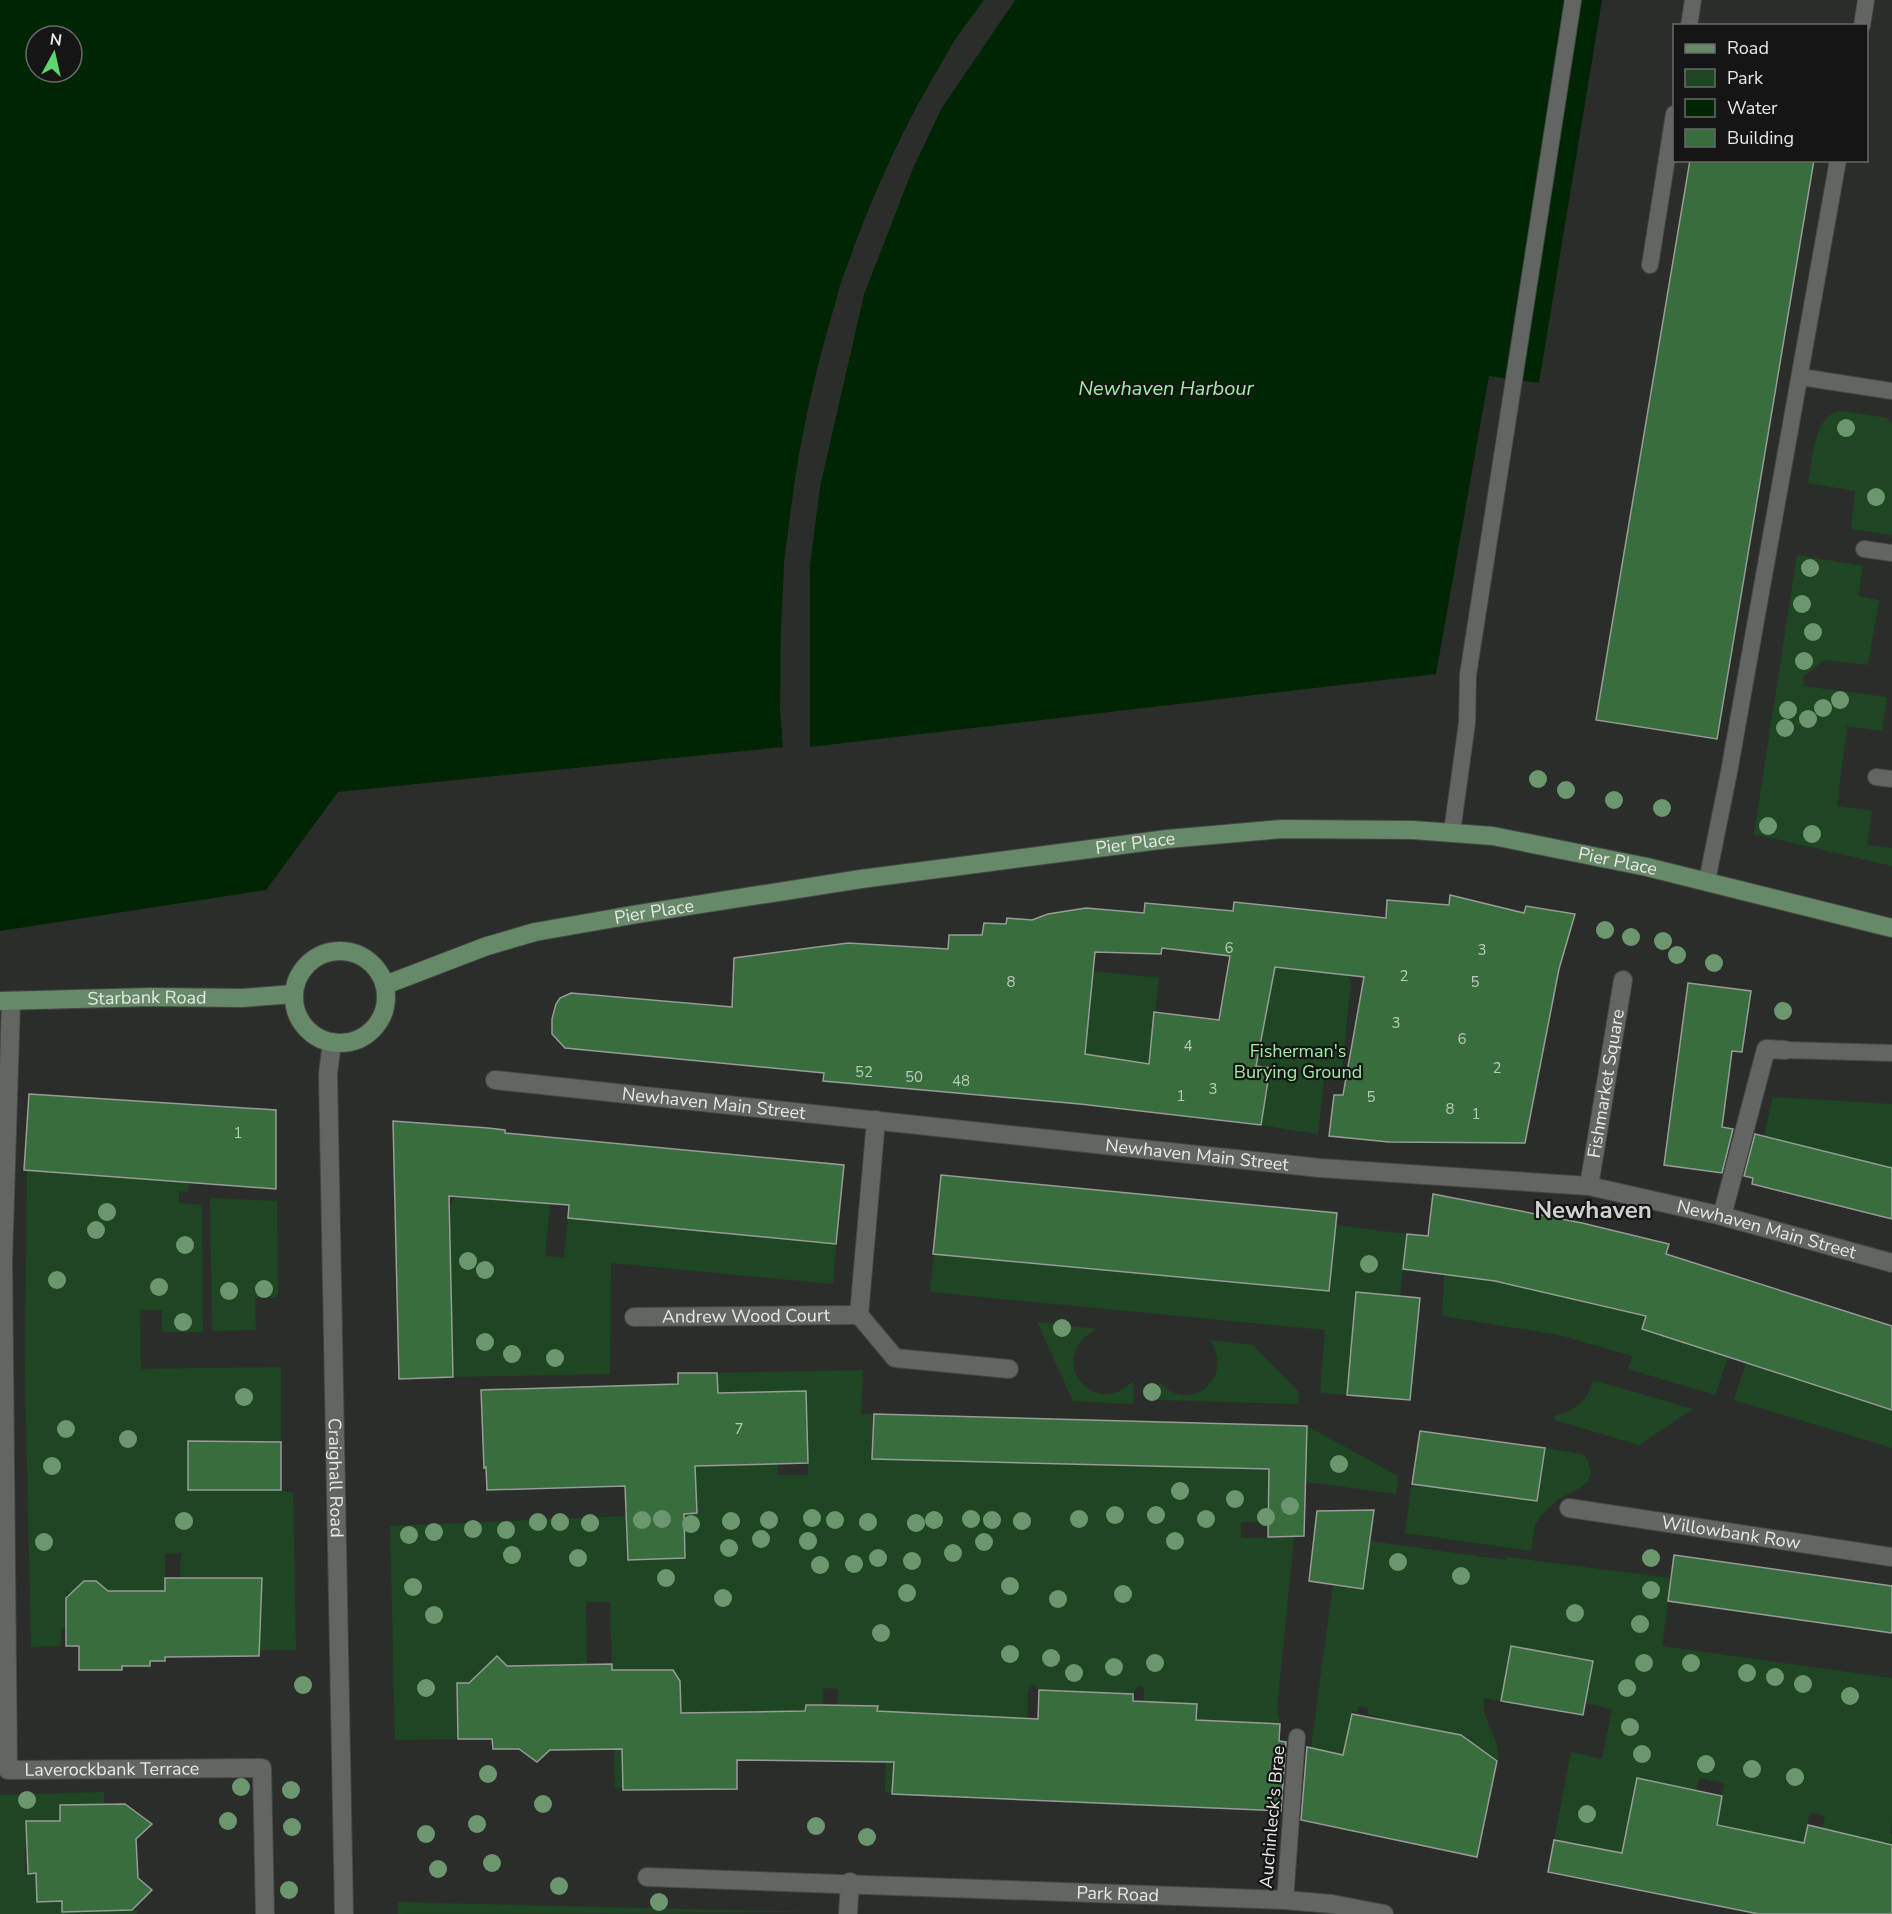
<svg xmlns="http://www.w3.org/2000/svg" width="1892" height="1914" font-family="'Nunito Sans',sans-serif">
	<style>
		.green { fill: #1e4622; fill-rule: evenodd }
		.water { fill: #002503; fill-rule: evenodd }
		.pier { fill: #2b2d2b }
		.building { fill: #386d3d; stroke: #999b99; stroke-width: 1.5; fill-rule: evenodd }
		.lines { fill: none; stroke-linecap: round; stroke-linejoin: round }
		.service-casing { stroke: #464846; stroke-width: 18 }
		.minor-casing { stroke: #464846; stroke-width: 20 }
		.tertiary-casing { stroke: #464846; stroke-width: 20 }
		.primary-casing { stroke: #464846; stroke-width: 20 }
		.service { stroke: #636563; stroke-width: 16 }
		.minor { stroke: #636563; stroke-width: 18 }
		.tertiary { stroke: #636563; stroke-width: 18 }
		.primary { stroke: #668968; stroke-width: 18 }
		.tree { fill: #6b966e }
		.labels { text-anchor: middle; stroke-width: 4.5; stroke-linejoin: round; paint-order: stroke }
		.number-label { font-size: 15px; fill: #bac9bc }
		.street-label { font-size: 18px; fill: #e6e8e6; stroke: #141514 }
		.park-label { font-size: 18px; fill: #9feca4; stroke: #141514 }
		.water-label { font-size: 20px; font-style: italic; fill: #a0eda5; stroke: #141514 }
		.district-label { font-size: 24px; font-weight: bold; fill: #d0d2d0; stroke: #141514 }
	</style>
	<rect width="100%" height="100%" fill="#2b2d2b"/>
	<g class="green">
		<path d="M1842 411 1888 418 1892 424V535L1851 529 1855 491 1808 483C1813 461 1813 413 1842 411Z"/>
		<polygon points="1797,555 1863,566 1858,596 1879,600 1868,665 1824,660 1804,676 1803,686 1887,697 1882,731 1847,726 1837,806 1872,811 1867,845 1892,848 1892,866 1754,834"/>
		<polygon points="1275,967 1348,975 1351,983 1341,1079 1324,1077 1318,1134 1261,1125 1269,1069 1250,1066"/>
		<polygon points="1093,971 1159,978 1149,1064 1145,1063 1140,1111 1099,1106 1104,1056 1050,1050 997,1029 1087,1038"/>
		<polygon points="1773,1097 1892,1104 1892,1168 1764,1136"/>
		<polygon points="27,1171 189,1182 188,1192 179,1191 179,1203 202,1205 203,1332 162,1332 162,1310 140,1310 141,1369 281,1367 281,1442 188,1441 188,1489 281,1490 293,1493 296,1650 259,1650 261,1578 180,1578 181,1553 165,1554 165,1602 149,1591 103,1592 103,1586 96,1581 84,1581 78,1592 66,1592 66,1628 61,1628 61,1646 31,1647 25,1373"/>
		<polygon points="455,1197 550,1204 545,1256 564,1258 568,1218 836,1244 833,1284 611,1263 610,1374 453,1377 450,1206"/>
		<polygon points="210,1198 277,1201 278,1297 255,1298 256,1330 212,1331"/>
		<polygon points="1336,1225 1407,1234 1400,1296 1356,1292 1347,1395 1320,1393 1325,1330 930,1292 934,1254 1329,1291"/>
		<polygon points="1444,1275 1495,1281 1646,1316 1642,1329 1728,1357 1715,1395 1628,1369 1632,1356 1559,1335 1442,1316"/>
		<path d="M1037 1322 1097 1329C1043 1356 1093 1422 1133 1381L1134 1404 1073 1401Z"/>
		<path d="M1210 1340 1253 1345 1299 1392 1298 1404 1157 1400 1159 1382C1189 1415 1236 1379 1210 1340Z"/>
		<polygon points="1746,1363 1892,1410 1892,1448 1734,1400"/>
		<path d="M863 1370 861 1414H874L872 1459 1305 1471 1307 1426 1398 1476 1396 1494 1300 1481 1296 1521 1241 1522V1538L1294 1537 1277 1709 1280 1724 1204 1733V1720H1196L1142 1730 1144 1688 1139 1685 1133 1693 1111 1692 1110 1717 1062 1691 1039 1690 1033 1684 1028 1691 1027 1736 1002 1717 918 1713 895 1731 892 1793 885 1792 886 1763 877 1762V1706L837 1705 838 1689 823 1688 822 1705H806L805 1714 681 1713 680 1681 673 1670 622 1755 623 1788H615L610 1602H586L587 1664 507 1666 501 1660 494 1659 485 1668V1676L491 1682 457 1683 458 1739 395 1740 390 1526 628 1516 659 1467 778 1463V1475H808L806 1391 718 1393 717 1373ZM684 1538 685 1558 629 1560Z"/>
		<path d="M1593 1380 1693 1409 1639 1445 1554 1420 1556 1415C1576 1411 1588 1400 1593 1380Z"/>
		<polygon points="1545,1448 1581,1454 1586,1457 1591,1471 1588,1481 1580,1488 1559,1499 1542,1514 1535,1525 1531,1551 1405,1533 1412,1484 1537,1501"/>
		<path d="M1370 1541 1506 1560 1507 1557 1671 1578 1662 1646 1892 1678V1820L1890 1833 1892 1834V1845L1874 1841 1871 1855 1819 1844 1825 1816 1810 1812 1789 1914H1778L1792 1840 1770 1836 1764 1863 1712 1852 1724 1783 1699 1778 1690 1826 1666 1798 1669 1785 1638 1778 1615 1884 1574 1876 1579 1845 1554 1840 1571 1752 1602 1759 1612 1709 1585 1703 1592 1660 1511 1646 1501 1701 1484 1698C1480 1721 1502 1737 1497 1761 1486 1752 1479 1751 1465 1754L1468 1737 1440 1731 1436 1750 1344 1755 1311 1748 1333 1585 1363 1589ZM1359 1706 1368 1708 1367 1714 1380 1717 1376 1738 1348 1732 1352 1711 1357 1712Z"/>
		<polygon points="104,1792 104,1805 60,1805 60,1821 25,1846 25,1873 36,1873 62,1901 63,1912 137,1910 137,1914 0,1914 0,1795"/>
		<polygon points="398,1902 810,1912 398,1914"/>
	</g>
	<g class="water">
		<path d="M0 0H984C833 206 766 494 783 747L338 792 266 890 0 931ZM36 36H72V72H36Z"/>
		<polygon points="1015,0 1602,0 1539,383 1489,376 1436,674 810,747 810,564 820,486 864,294 913,168 941,109"/>
	</g>
	<g class="pier">
		<polygon points="984,0 987,2 956,43 920,106 867,222 843,286 802,454 787,562 783,708 786,747 783,747 780,708 784,562 799,454 840,285 864,221 918,105 954,41"/>
		<polygon points="1011,0 1015,0 941,109 913,168 864,294 820,486 810,564 810,747 807,747 807,563 817,485 861,293 910,167 938,108"/>
	</g>
	<g class="building">
		<polygon points="1690,160 1814,160 1717,739 1596,720"/>
		<path d="M1450 895 1524 913 1526 906 1575 914 1559 969 1525 1143 1389 1142 1329 1136 1334 1095H1343L1364 977 1275 967 1256 1066 1270 1068 1261 1125 1080 1104 823 1081 824 1073 565 1048 552 1034V1019L556 1004 560 998 571 993 732 1007 734 958 848 943 948 949 949 935H982L984 923 1006 924 1007 918 1032 920 1048 914 1086 908 1144 913 1145 903 1233 911 1234 902 1386 918 1387 900 1449 905ZM1162 948 1230 956 1219 1020 1154 1012 1149 1064 1085 1054 1095 952 1161 954Z"/>
		<polygon points="1688,983 1751,991 1742,1052 1732,1051 1722,1127 1733,1129 1722,1173 1664,1165"/>
		<polygon points="29,1094 276,1110 276,1189 24,1170"/>
		<polygon points="393,1121 488,1128 505,1130 505,1133 844,1165 836,1244 568,1218 569,1205 449,1196 453,1377 399,1379"/>
		<polygon points="1755,1134 1892,1168 1892,1219 1752,1184 1753,1178 1744,1176"/>
		<polygon points="941,1175 1337,1213 1329,1291 933,1254"/>
		<polygon points="1433,1194 1582,1223 1669,1244 1666,1254 1892,1326 1892,1410 1642,1329 1646,1316 1495,1281 1403,1269 1407,1234 1428,1236"/>
		<polygon points="1356,1292 1420,1298 1410,1400 1347,1395"/>
		<polygon points="678,1373 717,1373 718,1393 806,1391 808,1463 695,1466 697,1513 684,1514 685,1558 628,1560 625,1486 487,1490 486,1467 484,1468 481,1390 678,1384"/>
		<polygon points="874,1414 1307,1426 1304,1536 1268,1537 1269,1469 872,1459"/>
		<polygon points="1420,1431 1545,1448 1537,1501 1412,1484"/>
		<polygon points="188,1441 281,1442 281,1490 188,1490"/>
		<polygon points="1374,1510 1363,1589 1309,1581 1317,1511"/>
		<polygon points="1674,1555 1892,1586 1892,1633 1668,1601"/>
		<polygon points="165,1578 262,1578 259,1656 165,1657 165,1661 150,1661 150,1666 122,1666 122,1670 79,1670 79,1646 66,1646 66,1598 84,1581 96,1581 108,1591 165,1591"/>
		<polygon points="1511,1646 1593,1661 1583,1715 1501,1701"/>
		<polygon points="497,1656 507,1666 612,1664 612,1670 673,1670 680,1681 681,1713 805,1711 806,1705 822,1705 878,1706 877,1711 1038,1719 1039,1690 1133,1694 1133,1701 1197,1704 1196,1720 1280,1724 1279,1741 1286,1742 1281,1811 892,1794 894,1762 737,1760 737,1789 623,1790 622,1749 550,1750 537,1762 519,1749 493,1749 492,1739 458,1739 457,1683 469,1683"/>
		<polygon points="1352,1714 1461,1735 1497,1761 1477,1857 1301,1820 1307,1747 1343,1755"/>
		<polygon points="1637,1778 1722,1796 1717,1825 1804,1843 1808,1825 1892,1845 1892,1914 1759,1914 1548,1872 1554,1840 1622,1853"/>
		<polygon points="125,1804 152,1824 136,1839 138,1878 152,1890 132,1910 62,1912 62,1901 37,1902 36,1873 28,1874 26,1821 60,1821 60,1805"/>
	</g>
	<g class="lines">
		<defs>
			<g id="service">
				<polyline points="1689,26 1693,0"/>
				<polyline points="1862,26 1866,0"/>
				<polyline points="1650,265 1674,114"/>
				<polyline points="1801,377 1892,391"/>
				<polyline points="1864,549 1892,553"/>
				<polyline points="1876,777 1892,779"/>
				<polyline points="1452,832 1467,723 1468,675 1573,0"/>
				<polyline points="1707,881 1729,772 1838,160"/>
				<polyline points="1785,1050 1892,1053"/>
				<polyline points="1285,1900 1297,1737"/>
			</g>
			<g id="minor">
				<path id="s1" d="M11 1001 3 1260 8 1770 262 1768 265 1914"/>
				<path id="s2" d="M495 1080 1320 1168 1589 1186 1722 1216 1892 1263"/>
				<polyline points="876,1120 859,1315 895,1358 1009,1369"/>
				<path id="s3" d="M1589 1186 1623 980"/>
				<polyline points="1722,1216 1766,1049 1785,1050"/>
				<path id="s4" d="M634 1317 859 1315"/>
				<path id="s5" d="M1569 1508 1892 1557"/>
				<path id="s6" d="M647 1877 1285 1900 1332 1904 1384 1914"/>
				<polyline points="848,1914 850,1882"/>
			</g>
			<g id="tertiary">
				<path id="s7" d="M332 1042 328 1074 344 1914"/>
			</g>
			<g id="primary">
				<circle cx="340" cy="997" r="46"/>
				<path id="s8" d="M385 985 487 946 535 932 638 914 861 879 1167 839 1282 829 1413 830 1493 836 1647 867 1892 928"/>
				<path id="s9" d="M0 1001 151 997 242 998 294 994"/>
			</g>
		</defs>
		<use href="#service" class="service-casing"/>
		<use href="#minor" class="minor-casing"/>
		<use href="#tertiary" class="tertiary-casing"/>
		<use href="#primary" class="primary-casing"/>
		<use href="#service" class="service"/>
		<use href="#minor" class="minor"/>
		<use href="#tertiary" class="tertiary"/>
		<use href="#primary" class="primary"/>
	</g>
	<g class="tree">
		<circle cx="1846" cy="428" r="9"/>
		<circle cx="1876" cy="497" r="9"/>
		<circle cx="1810" cy="568" r="9"/>
		<circle cx="1802" cy="604" r="9"/>
		<circle cx="1813" cy="632" r="9"/>
		<circle cx="1804" cy="661" r="9"/>
		<circle cx="1840" cy="700" r="9"/>
		<circle cx="1823" cy="708" r="9"/>
		<circle cx="1788" cy="710" r="9"/>
		<circle cx="1808" cy="719" r="9"/>
		<circle cx="1785" cy="728" r="9"/>
		<circle cx="1538" cy="779" r="9"/>
		<circle cx="1566" cy="790" r="9"/>
		<circle cx="1614" cy="800" r="9"/>
		<circle cx="1662" cy="808" r="9"/>
		<circle cx="1768" cy="826" r="9"/>
		<circle cx="1812" cy="834" r="9"/>
		<circle cx="1605" cy="930" r="9"/>
		<circle cx="1631" cy="937" r="9"/>
		<circle cx="1663" cy="941" r="9"/>
		<circle cx="1677" cy="955" r="9"/>
		<circle cx="1714" cy="963" r="9"/>
		<circle cx="1783" cy="1011" r="9"/>
		<circle cx="107" cy="1212" r="9"/>
		<circle cx="96" cy="1230" r="9"/>
		<circle cx="185" cy="1245" r="9"/>
		<circle cx="468" cy="1261" r="9"/>
		<circle cx="1369" cy="1264" r="9"/>
		<circle cx="485" cy="1270" r="9"/>
		<circle cx="57" cy="1280" r="9"/>
		<circle cx="159" cy="1287" r="9"/>
		<circle cx="264" cy="1289" r="9"/>
		<circle cx="229" cy="1291" r="9"/>
		<circle cx="183" cy="1322" r="9"/>
		<circle cx="1062" cy="1328" r="9"/>
		<circle cx="485" cy="1342" r="9"/>
		<circle cx="512" cy="1354" r="9"/>
		<circle cx="555" cy="1358" r="9"/>
		<circle cx="1152" cy="1392" r="9"/>
		<circle cx="244" cy="1397" r="9"/>
		<circle cx="66" cy="1429" r="9"/>
		<circle cx="128" cy="1439" r="9"/>
		<circle cx="1339" cy="1464" r="9"/>
		<circle cx="52" cy="1466" r="9"/>
		<circle cx="1180" cy="1491" r="9"/>
		<circle cx="1235" cy="1499" r="9"/>
		<circle cx="1290" cy="1506" r="9"/>
		<circle cx="1115" cy="1515" r="9"/>
		<circle cx="1156" cy="1515" r="9"/>
		<circle cx="1266" cy="1517" r="9"/>
		<circle cx="812" cy="1518" r="9"/>
		<circle cx="662" cy="1519" r="9"/>
		<circle cx="971" cy="1519" r="9"/>
		<circle cx="1079" cy="1519" r="9"/>
		<circle cx="1206" cy="1519" r="9"/>
		<circle cx="642" cy="1520" r="9"/>
		<circle cx="769" cy="1520" r="9"/>
		<circle cx="835" cy="1520" r="9"/>
		<circle cx="934" cy="1520" r="9"/>
		<circle cx="992" cy="1520" r="9"/>
		<circle cx="184" cy="1521" r="9"/>
		<circle cx="731" cy="1521" r="9"/>
		<circle cx="1022" cy="1521" r="9"/>
		<circle cx="538" cy="1522" r="9"/>
		<circle cx="560" cy="1522" r="9"/>
		<circle cx="868" cy="1522" r="9"/>
		<circle cx="590" cy="1523" r="9"/>
		<circle cx="916" cy="1523" r="9"/>
		<circle cx="691" cy="1524" r="9"/>
		<circle cx="473" cy="1529" r="9"/>
		<circle cx="506" cy="1530" r="9"/>
		<circle cx="434" cy="1532" r="9"/>
		<circle cx="409" cy="1535" r="9"/>
		<circle cx="761" cy="1539" r="9"/>
		<circle cx="808" cy="1541" r="9"/>
		<circle cx="1175" cy="1541" r="9"/>
		<circle cx="44" cy="1542" r="9"/>
		<circle cx="984" cy="1542" r="9"/>
		<circle cx="729" cy="1548" r="9"/>
		<circle cx="953" cy="1553" r="9"/>
		<circle cx="512" cy="1555" r="9"/>
		<circle cx="578" cy="1558" r="9"/>
		<circle cx="878" cy="1558" r="9"/>
		<circle cx="1651" cy="1558" r="9"/>
		<circle cx="912" cy="1561" r="9"/>
		<circle cx="1398" cy="1562" r="9"/>
		<circle cx="854" cy="1564" r="9"/>
		<circle cx="820" cy="1565" r="9"/>
		<circle cx="1461" cy="1576" r="9"/>
		<circle cx="666" cy="1578" r="9"/>
		<circle cx="1010" cy="1586" r="9"/>
		<circle cx="413" cy="1587" r="9"/>
		<circle cx="1651" cy="1590" r="9"/>
		<circle cx="907" cy="1593" r="9"/>
		<circle cx="1123" cy="1594" r="9"/>
		<circle cx="723" cy="1598" r="9"/>
		<circle cx="1058" cy="1599" r="9"/>
		<circle cx="1575" cy="1613" r="9"/>
		<circle cx="434" cy="1615" r="9"/>
		<circle cx="1640" cy="1624" r="9"/>
		<circle cx="881" cy="1633" r="9"/>
		<circle cx="1010" cy="1654" r="9"/>
		<circle cx="1051" cy="1658" r="9"/>
		<circle cx="1155" cy="1663" r="9"/>
		<circle cx="1644" cy="1663" r="9"/>
		<circle cx="1691" cy="1663" r="9"/>
		<circle cx="1114" cy="1667" r="9"/>
		<circle cx="1074" cy="1673" r="9"/>
		<circle cx="1747" cy="1673" r="9"/>
		<circle cx="1775" cy="1677" r="9"/>
		<circle cx="1803" cy="1684" r="9"/>
		<circle cx="303" cy="1685" r="9"/>
		<circle cx="426" cy="1688" r="9"/>
		<circle cx="1627" cy="1688" r="9"/>
		<circle cx="1850" cy="1696" r="9"/>
		<circle cx="1630" cy="1727" r="9"/>
		<circle cx="1642" cy="1754" r="9"/>
		<circle cx="1706" cy="1764" r="9"/>
		<circle cx="1752" cy="1769" r="9"/>
		<circle cx="488" cy="1774" r="9"/>
		<circle cx="1795" cy="1777" r="9"/>
		<circle cx="241" cy="1787" r="9"/>
		<circle cx="291" cy="1790" r="9"/>
		<circle cx="27" cy="1800" r="9"/>
		<circle cx="543" cy="1804" r="9"/>
		<circle cx="1587" cy="1814" r="9"/>
		<circle cx="228" cy="1821" r="9"/>
		<circle cx="477" cy="1824" r="9"/>
		<circle cx="816" cy="1826" r="9"/>
		<circle cx="292" cy="1827" r="9"/>
		<circle cx="426" cy="1834" r="9"/>
		<circle cx="867" cy="1837" r="9"/>
		<circle cx="492" cy="1863" r="9"/>
		<circle cx="438" cy="1869" r="9"/>
		<circle cx="559" cy="1886" r="9"/>
		<circle cx="289" cy="1890" r="9"/>
		<circle cx="659" cy="1902" r="9"/>
	</g>
	<g class="labels">
		<g class="number-label">
			<text x="1229" y="953">6</text>
			<text x="1482" y="955">3</text>
			<text x="1404" y="981">2</text>
			<text x="1011" y="987">8</text>
			<text x="1475" y="987">5</text>
			<text x="1396" y="1028">3</text>
			<text x="1462" y="1044">6</text>
			<text x="1188" y="1051">4</text>
			<text x="1497" y="1073">2</text>
			<text x="864" y="1077">52</text>
			<text x="914" y="1082">50</text>
			<text x="961" y="1086">48</text>
			<text x="1213" y="1094">3</text>
			<text x="1181" y="1101">1</text>
			<text x="1371" y="1102">5</text>
			<text x="1450" y="1114">8</text>
			<text x="1476" y="1119">1</text>
			<text x="238" y="1138">1</text>
			<text x="739" y="1434">7</text>
		</g>
		<g class="street-label">
			<text dy="6" stroke="none"><textPath href="#s8" startOffset="766">Pier Place</textPath></text>
			<text dy="6" stroke="none"><textPath href="#s8" startOffset="1252">Pier Place</textPath></text>
			<text dy="6" stroke="none"><textPath href="#s8" startOffset="280">Pier Place</textPath></text>
			<text dy="6" stroke="none"><textPath href="#s9" startOffset="147">Starbank Road</textPath></text>
			<text dy="6" stroke="none"><textPath href="#s3" startOffset="104">Fishmarket Square</textPath></text>
			<text dy="6" stroke="none"><textPath href="#s2" startOffset="220">Newhaven Main Street</textPath></text>
			<text dy="6" stroke="none"><textPath href="#s2" startOffset="706">Newhaven Main Street</textPath></text>
			<text dy="6" stroke="none"><textPath href="#s2" startOffset="1282">Newhaven Main Street</textPath></text>
			<text dy="6" stroke="none"><textPath href="#s4" startOffset="112">Andrew Wood Court</textPath></text>
			<text dy="6" stroke="none"><textPath href="#s7" startOffset="436">Craighall Road</textPath></text>
			<text dy="6" stroke="none"><textPath href="#s5" startOffset="164">Willowbank Row</textPath></text>
			<text dy="6" stroke="none"><textPath href="#s1" startOffset="873">Laverockbank Terrace</textPath></text>
			<text transform="translate(1272 1817) rotate(-85)" y="6">Auchinleck's Brae</text>
			<text dy="6" stroke="none"><textPath href="#s6" startOffset="471">Park Road</textPath></text>
		</g>
		<g class="park-label">
			<text x="1298" y="1057">Fisherman's<tspan x="1298" dy="21">Burying Ground</tspan></text>
		</g>
		<g class="water-label">
			<text x="1166" y="395">Newhaven Harbour</text>
		</g>
		<g class="district-label">
			<text x="1593" y="1218">Newhaven</text>
		</g>
	</g>
	<rect x="1673" y="24" width="195" height="138" fill="#141514" stroke="#686968" stroke-width="1.5"/>
	<rect x="1685" y="44" width="30" height="9" fill="#668968" stroke="#686968" stroke-width="1.5"/>
	<text x="1727" y="54" font-size="18" fill="#e6e8e6">Road</text>
	<rect x="1685" y="69" width="30" height="18" fill="#1e4622" stroke="#686968" stroke-width="1.5"/>
	<text x="1727" y="84" font-size="18" fill="#e6e8e6">Park</text>
	<rect x="1685" y="99" width="30" height="18" fill="#002503" stroke="#686968" stroke-width="1.5"/>
	<text x="1727" y="114" font-size="18" fill="#e6e8e6">Water</text>
	<rect x="1685" y="129" width="30" height="18" fill="#386d3d" stroke="#686968" stroke-width="1.5"/>
	<text x="1727" y="144" font-size="18" fill="#e6e8e6">Building</text>
	<g transform="translate(54 54) rotate(8)"><circle r="28" fill="#141514" stroke="#686968" stroke-width="1.5"/>
	<path d="M0-4.5L10 22L0 15L-10 22Z" fill="#5ed56c"/>
	<text y="-9" font-size="16" font-weight="bold" text-anchor="middle" fill="#e6e8e6">N</text>
	</g>
</svg>
